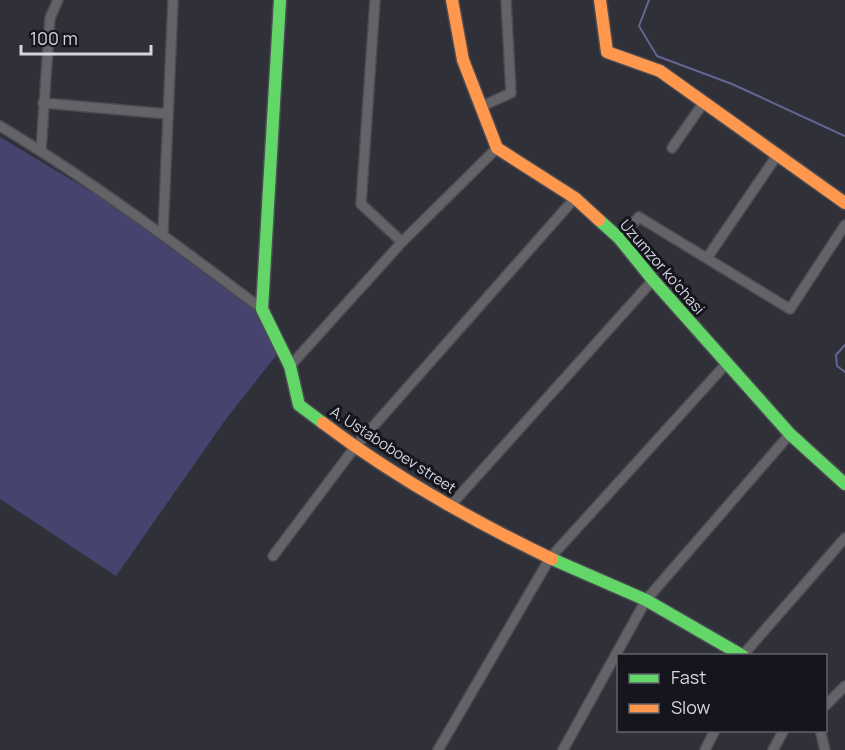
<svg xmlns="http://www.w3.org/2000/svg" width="845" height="750" font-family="Manrope,sans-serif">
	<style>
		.green { fill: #46446f }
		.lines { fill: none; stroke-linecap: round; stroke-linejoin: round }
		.stream { stroke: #666495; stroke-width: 2 }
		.street-casing { stroke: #4b4b53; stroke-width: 12 }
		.fast-casing { stroke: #4b4b53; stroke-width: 15 }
		.slow-casing { stroke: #4b4b53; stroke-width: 15 }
		.street { stroke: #646468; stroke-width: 9 }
		.fast { stroke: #63d668; stroke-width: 12 }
		.slow { stroke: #ff974d; stroke-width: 12 }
		.labels { text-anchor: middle; stroke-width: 6; stroke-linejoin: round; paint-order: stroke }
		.street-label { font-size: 15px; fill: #d4d5e0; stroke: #15151d }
	</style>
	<rect width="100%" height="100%" fill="#303039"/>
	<polygon class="green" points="0,137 105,200 253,309 268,331 278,353 226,419 116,576 0,499"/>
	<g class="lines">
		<g class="stream">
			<polyline points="649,0 639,26 657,56 732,84 845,136"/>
			<polyline points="845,345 836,355 837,366 845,372"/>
		</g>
		<defs>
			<g id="street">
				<polyline points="375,0 361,204 402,242"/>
				<polyline points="43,103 168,114"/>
				<polyline points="480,107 511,93 506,0"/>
				<path d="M0 126C92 181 177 245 262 309"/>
				<polyline points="672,148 704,102"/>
				<polyline points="41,150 50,18 58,0"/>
				<polyline points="163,234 173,0"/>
				<polyline points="619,238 639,217 790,309 845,225"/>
				<polyline points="707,258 778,154"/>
				<polyline points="290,366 402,242 497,148"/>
				<polyline points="451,505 653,280"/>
				<polyline points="273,556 355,447 575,198"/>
				<polyline points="743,655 845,538"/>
				<polyline points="826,705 845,686"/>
				<polyline points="820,730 825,750"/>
				<polyline points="438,750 550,558 727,363"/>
				<polyline points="563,750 646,600 790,434"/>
				<polyline points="705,750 715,730"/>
				<polyline points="773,750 784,730"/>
			</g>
			<g id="fast">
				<polyline points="280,0 262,309 290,366 299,405 323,423"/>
				<polyline points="599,220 619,238 653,280 790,434 845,484"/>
				<polyline points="552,559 646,600 743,656"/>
			</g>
			<g id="slow">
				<polyline points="452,0 463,60 497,148 575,198 599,220"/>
				<polyline points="600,0 607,52 660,71 845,203"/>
				<path d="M323 423C393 476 473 521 552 559"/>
			</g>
		</defs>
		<use href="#street" class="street-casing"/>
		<use href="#fast" class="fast-casing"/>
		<use href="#slow" class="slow-casing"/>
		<use href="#street" class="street"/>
		<use href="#fast" class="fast"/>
		<use href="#slow" class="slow"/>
	</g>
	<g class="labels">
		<g class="street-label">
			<text transform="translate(662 267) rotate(49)" y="5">Uzumzor ko'chasi</text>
			<text transform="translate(393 450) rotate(33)" y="5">A. Ustaboboev street</text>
		</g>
	</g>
	<rect x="617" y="654" width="210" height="78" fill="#15151d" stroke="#61626b" stroke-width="1.5"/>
	<rect x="629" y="674" width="30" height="9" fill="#63d668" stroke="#61626b" stroke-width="1.5"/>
	<text x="671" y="684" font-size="18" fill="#d4d5e0">Fast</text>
	<rect x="629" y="704" width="30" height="9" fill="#ff974d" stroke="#61626b" stroke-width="1.5"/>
	<text x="671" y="714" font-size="18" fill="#d4d5e0">Slow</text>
	<path d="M21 45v9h130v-9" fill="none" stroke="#d4d5e0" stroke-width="3"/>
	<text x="30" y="45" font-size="18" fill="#d4d5e0" stroke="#15151d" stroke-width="4.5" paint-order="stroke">100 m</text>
</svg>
